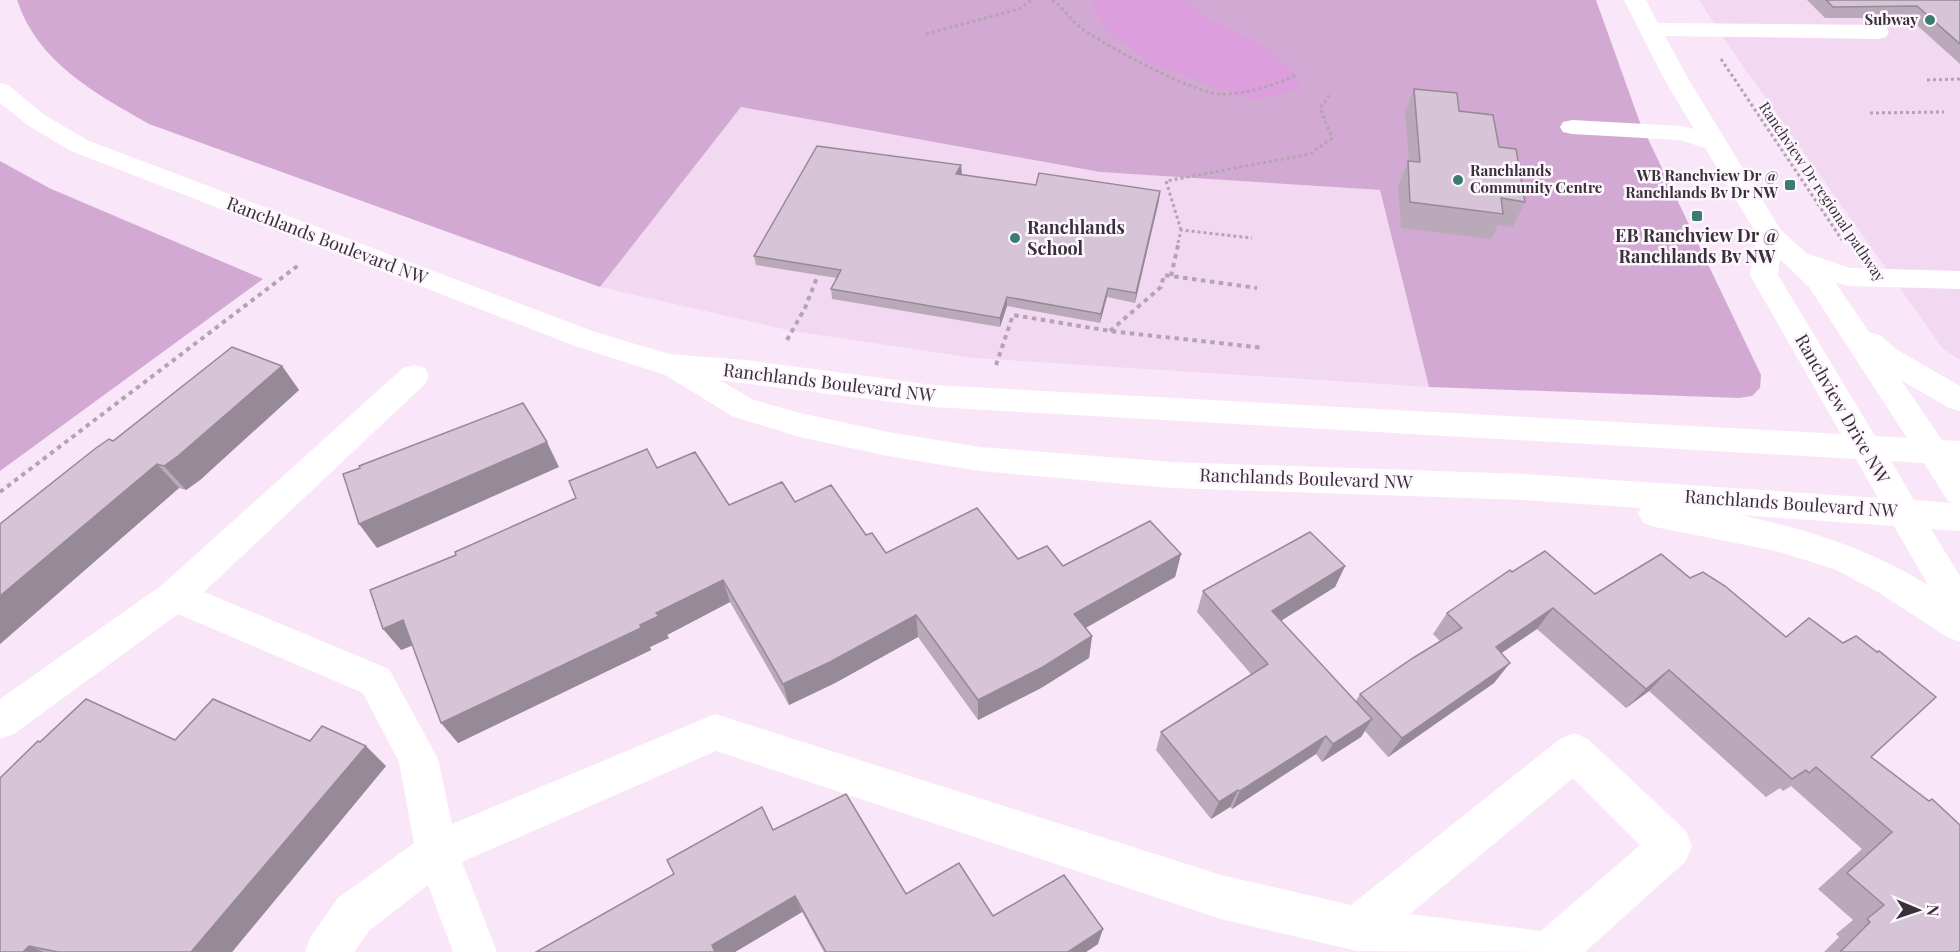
<svg xmlns="http://www.w3.org/2000/svg" width="1960" height="952" font-family="'Playfair Display',serif">
	<style>
		.built { fill: #f2d9f1 }
		.green { fill: #d2a9d2 }
		.forest { fill: #dc9edc }
		.lines { fill: none; stroke-linecap: round; stroke-linejoin: round }
		.path-far1 { stroke: #b3a4b3; stroke-width: 3; stroke-dasharray: 3 3; stroke-linecap: butt }
		.path { stroke: #b3a4b3; stroke-width: 4; stroke-dasharray: 4.5 4.5; stroke-linecap: butt }
		.minor { fill: #fff; fill-rule: evenodd }
		.wall { fill: #b9a9b9 }
		.shaded-wall { fill: #968a96 }
		.building { fill: #d7c5d7; stroke: #968a96; stroke-width: 1.5 }
		.poi-dot { fill: #3a7c6d; stroke: #fff7ff; stroke-width: 2 }
		.labels { text-anchor: middle; stroke-width: 5; stroke-linejoin: round; paint-order: stroke }
		.far-poi-label { font-size: 15px; font-weight: bold; fill: #383138; stroke: #fff7ff; text-anchor: end }
		.far-street-label { font-size: 15px; fill: #383138; stroke: #fff7ff }
		.poi-label { font-size: 18px; font-weight: bold; fill: #383138; stroke: #fff7ff; text-anchor: start }
		.street-label { font-size: 18px; fill: #383138; stroke: #fff7ff }
	</style>
	<rect width="100%" height="100%" fill="#f9e6f9"/>
	<g class="built">
		<polygon points="1699,0 1960,0 1960,360 1943,349 1724,39"/>
		<polygon points="741,107 1100,172 1380,190 1429,387 974,358 792,331 600,287"/>
	</g>
	<g class="green">
		<path d="M17 0H1596L1639 120 1761 375 1760 388 1752 396 1739 398 1429 387 1380 190 1100 172 741 107 600 287 149 124C95 93 38 63 17 0Z"/>
		<polygon points="0,161 49,188 263,279 0,471"/>
	</g>
	<polygon class="forest" points="1095,0 1184,0 1210,19 1261,44 1296,75 1300,88 1255,101 1151,64 1111,34 1090,5"/>
	<g class="lines">
		<g class="path-far1">
			<path d="M1052 0C1064 7 1070 20 1081 28 1106 46 1193 93 1221 94 1248 94 1273 86 1296 75"/>
			<polyline points="926,34 1019,9 1032,0"/>
			<polyline points="1721,59 1842,240"/>
			<polyline points="1927,80 1960,79"/>
			<polyline points="1870,113 1944,112"/>
			<polyline points="1181,230 1166,181 1310,154 1332,138 1320,108 1331,93"/>
			<polyline points="1178,243 1181,230 1252,238"/>
		</g>
		<g class="path">
			<polyline points="1171,276 1179,241"/>
			<polyline points="1110,331 1161,287 1164,275 1257,288"/>
			<polyline points="787,340 805,308 818,275"/>
			<polyline points="996,365 1013,315 1110,331 1264,348"/>
			<polyline points="0,492 300,264"/>
		</g>
		<g class="minor">
			<path d="M1624 0H1646L1658 23 1878 25 1886 27 1889 32 1886 37 1878 39 1665 36 1687 77 1780 229 1806 253 1850 268 1960 271V289L1848 286 1835 282 1869 332 1880 335 1896 349 1960 386V411L1949 408 1901 380 1942 440 1960 441V531L1931 529 1960 576V642L1947 637 1878 592 1834 569 1776 551 1655 527 1643 523 1638 513 1641 508 1524 500 1172 488 980 471 888 456 800 437 732 416 665 375 575 346 71 151 29 126 0 103V83L8 85 46 116 89 141 595 332 669 354 745 360 933 385 1841 434 1750 275 1757 235 1705 148 1680 140 1572 134 1563 132 1560 127 1563 122 1572 120 1682 126 1694 129 1663 77ZM1780 259 1809 287 1907 438 1875 436 1778 275ZM719 380 933 407 1856 459 1878 498 1524 474 1172 462 980 447 888 432 800 413 754 400ZM1891 461 1924 463 1948 501 1953 503 1914 500ZM1740 515 1894 526 1928 585C1869 549 1807 529 1740 515Z"/>
			<path d="M414 365 425 368 429 376 425 384 204 592 389 669 438 759 452 824 715 714 1221 875 1351 905 1560 739 1574 733 1588 739 1686 831 1692 846 1686 861 1585 952 1357 951 1221 919 716 751 462 862 497 952H453L428 885 370 930 354 952H305L311 936 338 898 414 843 399 762 363 693 178 614 14 734 0 739V699L162 585 403 368ZM1573 778 1640 845 1541 931 1410 914Z"/>
		</g>
	</g>
	<g class="wall">
		<polygon points="1807,0 1960,0 1960,64 1909,18 1825,18"/>
		<polygon points="1414,89 1459,111 1499,147 1525,202 1513,227 1498,225 1491,239 1401,228 1398,186 1408,161 1409,161 1405,113"/>
		<polygon points="961,165 962,174 1036,185 1159,200 1135,303 1107,297 1100,323 1007,306 1000,327 832,299 831,289 837,278 756,265 754,256"/>
		<polygon points="282,366 299,390 200,480 186,490 179,488 0,644 0,524"/>
		<polygon points="657,468 729,505 795,502 866,535 886,553 1018,559 1063,566 1181,554 1175,577 1086,628 1092,636 1089,658 1041,688 978,720 918,637 835,683 789,705 730,602 667,635 669,638 650,647 651,650 458,743 413,645 401,650 456,555"/>
		<polygon points="1345,566 1335,587 1281,621 1356,701 1360,694 1440,641 1433,634 1447,613 1512,572 1595,594 1871,757 1958,952 1824,952 1839,937 1836,934 1853,920 1818,889 1862,849 1791,786 1783,791 1780,788 1766,797 1649,691 1626,708 1537,629 1501,653 1494,683 1388,757 1365,731 1361,737 1322,762 1316,754 1232,809 1230,807 1211,819 1156,750 1161,732 1251,674 1197,612 1203,591"/>
		<polygon points="175,740 310,741 386,766 232,952 0,952 40,742"/>
		<polygon points="773,830 906,894 1098,944 1086,952 824,952 802,912 735,952 536,952"/>
	</g>
	<g class="shaded-wall">
		<polygon points="961,165 962,175 956,174"/>
		<polygon points="1160,191 1159,200 1135,303 1136,293"/>
		<polygon points="1108,288 1107,297 1100,323 1101,314"/>
		<polygon points="1007,297 1007,306 1000,327 1000,318"/>
		<polygon points="282,366 299,390 200,480 186,490 164,466"/>
		<polygon points="547,442 559,467 377,548 359,524"/>
		<polygon points="157,464 179,488 0,644 0,596"/>
		<polygon points="1181,554 1175,577 1071,636 1074,614"/>
		<polygon points="1345,566 1335,587 1264,631 1272,611"/>
		<polygon points="723,580 730,602 667,635 669,638 650,647 651,650 458,743 441,723 640,625 656,613"/>
		<polygon points="1553,608 1537,629 1481,667 1496,647"/>
		<polygon points="916,615 918,637 835,683 789,705 783,684"/>
		<polygon points="403,620 421,642 401,650 383,629"/>
		<polygon points="1092,636 1089,658 1041,688 978,720 978,700"/>
		<polygon points="1510,663 1494,683 1388,757 1402,738"/>
		<polygon points="1669,670 1649,691 1626,708 1646,689"/>
		<polygon points="1372,719 1361,737 1322,762 1333,744"/>
		<polygon points="1326,736 1316,754 1232,809 1240,791"/>
		<polygon points="366,746 386,766 232,952 191,952"/>
		<polygon points="1238,790 1230,807 1211,819 1219,802"/>
		<polygon points="795,896 802,912 735,952 715,952 712,945"/>
		<polygon points="1103,929 1098,944 1086,952 1068,952"/>
		<polygon points="29,946 44,952 23,952"/>
	</g>
	<g class="building">
		<polygon points="1826,0 1960,0 1960,44 1917,6 1833,7"/>
		<polygon points="1414,89 1457,93 1459,111 1493,115 1499,147 1516,149 1525,202 1501,198 1503,214 1410,202 1408,161 1420,162"/>
		<polygon points="817,146 961,165 956,174 1036,185 1039,173 1160,191 1136,293 1108,288 1101,314 1007,297 1000,318 831,289 841,270 754,256"/>
		<polygon points="232,347 282,366 178,456 164,466 157,464 0,596 0,524 96,448 109,439 113,441"/>
		<polygon points="523,403 547,442 359,524 343,474 360,468 359,466"/>
		<polygon points="647,449 657,468 695,452 729,505 782,482 795,502 831,485 866,535 872,533 886,553 977,508 1018,559 1047,546 1063,566 1150,521 1181,554 1074,614 1092,636 1043,667 978,700 916,615 830,662 783,684 723,580 656,613 659,616 640,625 641,628 441,723 403,620 383,629 370,590 456,555 455,552 576,498 569,481"/>
		<polygon points="1310,532 1345,566 1272,611 1372,719 1333,744 1326,736 1240,791 1238,790 1219,802 1161,732 1268,664 1203,591"/>
		<polygon points="1545,551 1595,594 1661,554 1690,578 1703,572 1725,586 1786,637 1809,618 1843,643 1856,636 1877,652 1879,651 1936,697 1871,757 1929,801 1932,799 1960,825 1960,950 1958,952 1840,952 1870,922 1867,919 1884,905 1847,873 1892,832 1816,767 1809,773 1806,770 1792,779 1669,670 1646,689 1553,608 1496,647 1510,663 1402,738 1360,694 1413,658 1462,628 1447,613 1510,570 1512,572"/>
		<polygon points="86,699 175,740 213,699 310,741 322,726 366,746 191,952 58,952 29,946 23,952 0,952 0,778 38,741 40,742"/>
		<polygon points="846,794 906,894 959,863 993,916 1064,875 1103,929 1068,952 826,952 795,896 712,945 715,952 536,952 674,874 667,860 762,807 773,830"/>
	</g>
	<g class="poi-dot">
		<circle cx="1930" cy="20" r="6"/>
		<circle cx="1458" cy="180" r="6"/>
		<rect x="1784" y="179" width="12" height="12" rx="3"/>
		<rect x="1691" y="210" width="12" height="12" rx="3"/>
		<circle cx="1015" cy="238" r="6"/>
	</g>
	<g class="labels">
		<g class="far-poi-label">
			<text x="1918" y="25">Subway</text>
			<text x="1470" y="176" text-anchor="start">Ranchlands<tspan x="1470" dy="17">Community Centre</tspan></text>
			<text x="1778" y="181">WB Ranchview Dr @<tspan x="1778" dy="17">Ranchlands Bv Dr NW</tspan></text>
		</g>
		<g class="far-street-label">
			<text transform="translate(1822 192) rotate(56)" y="5">Ranchview Dr regional pathway</text>
		</g>
		<g class="poi-label">
			<text x="1027" y="234">Ranchlands<tspan x="1027" dy="21">School</tspan></text>
			<text x="1697" y="242" text-anchor="middle">EB Ranchview Dr @<tspan x="1697" dy="21">Ranchlands Bv NW</tspan></text>
		</g>
		<g class="street-label">
			<text transform="translate(327 241) rotate(21)" y="6">Ranchlands Boulevard NW</text>
			<text transform="translate(829 383) rotate(7)" y="6">Ranchlands Boulevard NW</text>
			<text transform="translate(1842 409) rotate(60)" y="6">Ranchview Drive NW</text>
			<text transform="translate(1306 479) rotate(2)" y="6">Ranchlands Boulevard NW</text>
			<text transform="translate(1791 504) rotate(4)" y="6">Ranchlands Boulevard NW</text>
		</g>
	</g>
	<g transform="translate(1918 910) rotate(92)" stroke="#fff7ff" stroke-width="4.5" paint-order="stroke">
	<path d="M0-4.5L10 22L0 15L-10 22Z" fill="#383138"/>
	<text y="-9" font-size="16" font-weight="bold" text-anchor="middle" fill="#383138">N</text>
	</g>
</svg>
